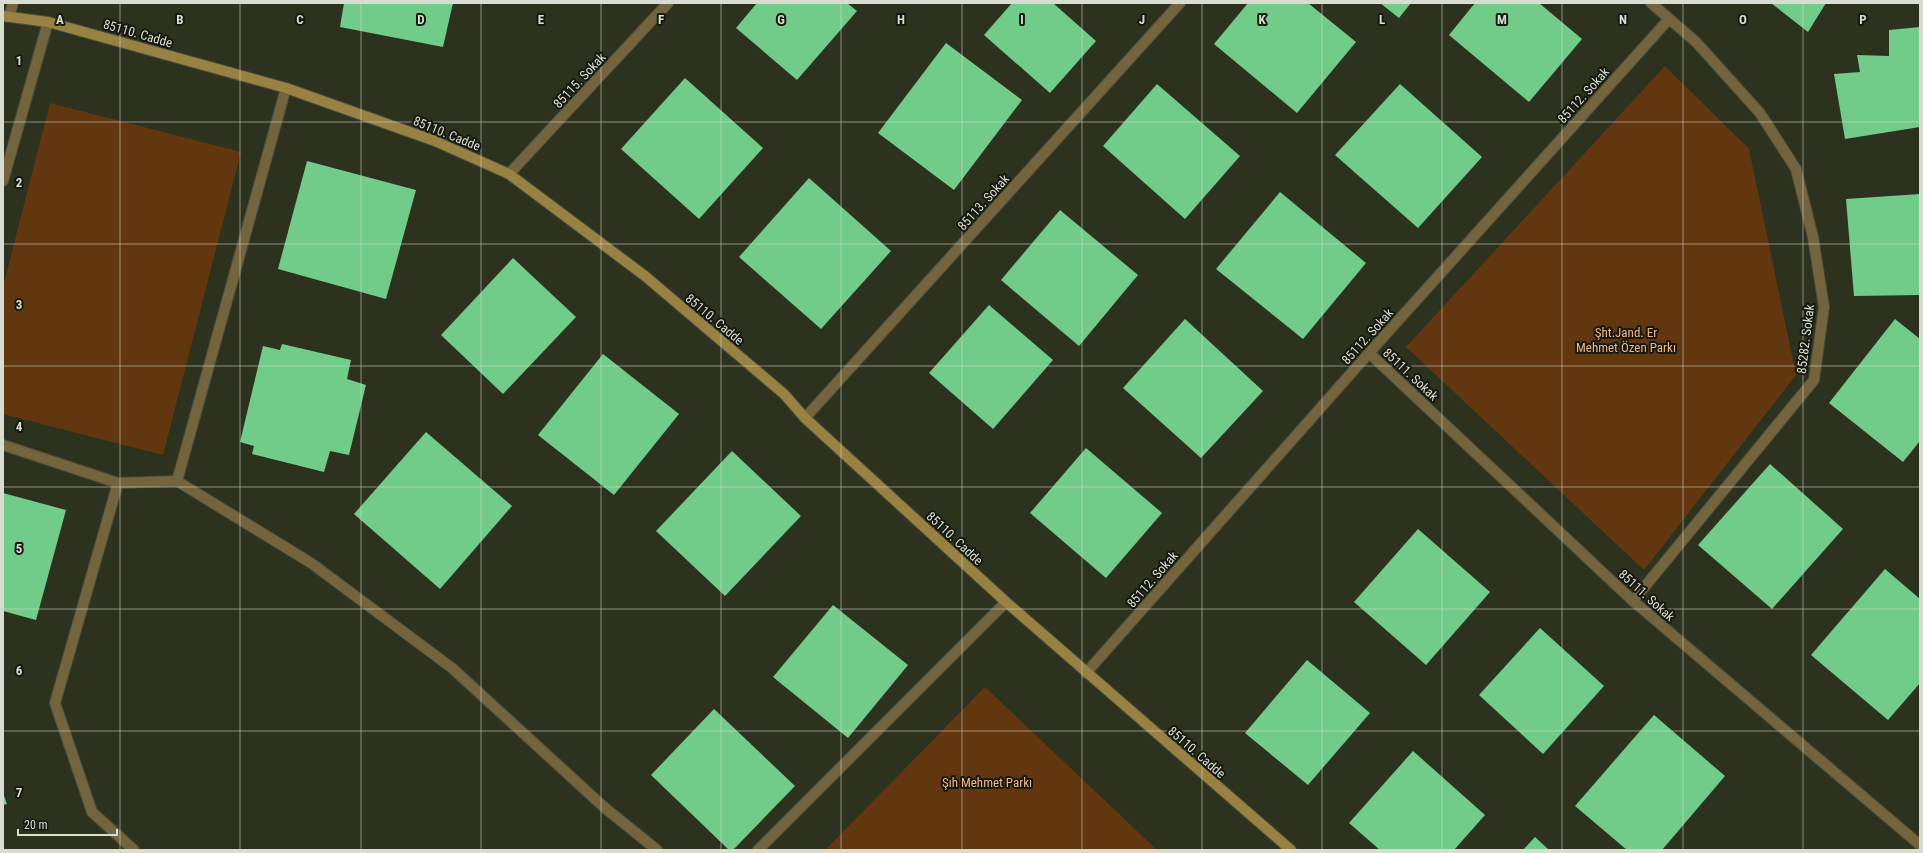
<svg xmlns="http://www.w3.org/2000/svg" width="1923" height="853" font-family="'Roboto Condensed',sans-serif">
	<style>
		.green { fill: #62370f }
		.building { fill: #72cc89 }
		.lines { fill: none; stroke-linecap: round; stroke-linejoin: round }
		.street-casing { stroke: #494d3b; stroke-width: 12 }
		.secondary-casing { stroke: #494d3b; stroke-width: 12 }
		.street { stroke: #73643e; stroke-width: 10 }
		.secondary { stroke: #998142; stroke-width: 10 }
		.grid { fill: none; stroke: #d9ddd1; stroke-width: 1; stroke-opacity: 0.55 }
		.labels { text-anchor: middle; stroke-width: 4; stroke-linejoin: round; paint-order: stroke }
		.street-label { font-size: 13px; fill: #d9ddd1; stroke: #161910 }
		.park-label { font-size: 13px; fill: #f2b585; stroke: #161910 }
		.grid-label { font-size: 13px; text-anchor: middle; font-weight: bold; fill: #d9ddd1; stroke: #161910; stroke-width: 4; stroke-linejoin: round; paint-order: stroke }
	</style>
	<rect width="100%" height="100%" fill="#2d321f"/>
	<g class="green">
		<polygon points="1665,66 1749,149 1796,375 1644,570 1406,347"/>
		<polygon points="50,103 241,152 163,455 3,414 3,287"/>
		<polygon points="985,687 1157,850 825,850"/>
	</g>
	<g class="building">
		<polygon points="344,3 453,3 443,47 340,27"/>
		<polygon points="757,3 847,3 857,11 797,80 736,28"/>
		<polygon points="1012,3 1053,3 1096,41 1050,93 984,35"/>
		<polygon points="1248,3 1308,3 1356,42 1297,113 1214,44"/>
		<polygon points="1380,3 1411,3 1399,18"/>
		<polygon points="1475,3 1539,3 1582,39 1529,102 1449,35"/>
		<polygon points="1771,3 1826,3 1808,32"/>
		<polygon points="1920,27 1920,127 1845,139 1834,74 1860,72 1857,55 1889,56 1889,30"/>
		<polygon points="946,43 1022,100 954,190 878,133"/>
		<polygon points="685,78 763,148 699,219 621,149"/>
		<polygon points="1157,84 1240,156 1185,219 1103,146"/>
		<polygon points="1400,84 1482,157 1418,228 1335,155"/>
		<polygon points="307,161 416,190 386,299 278,269"/>
		<polygon points="809,178 891,251 821,329 739,257"/>
		<polygon points="1280,192 1366,263 1303,339 1216,269"/>
		<polygon points="1920,194 1920,295 1854,296 1846,199"/>
		<polygon points="1060,210 1138,275 1079,346 1001,280"/>
		<polygon points="513,258 576,317 503,394 441,335"/>
		<polygon points="989,305 1053,360 993,429 929,373"/>
		<polygon points="1185,319 1263,391 1201,458 1123,388"/>
		<polygon points="1895,319 1920,339 1920,441 1903,462 1829,403"/>
		<polygon points="282,344 351,360 347,379 366,385 349,455 330,451 324,472 252,454 254,446 240,442 263,346 280,350"/>
		<polygon points="603,354 679,414 614,495 538,435"/>
		<polygon points="426,432 512,506 440,589 354,514"/>
		<polygon points="1086,448 1162,513 1106,578 1030,513"/>
		<polygon points="732,451 801,516 725,596 656,531"/>
		<polygon points="1770,464 1843,529 1772,609 1698,545"/>
		<polygon points="3,493 66,510 36,620 3,611"/>
		<polygon points="1418,529 1490,592 1426,665 1354,602"/>
		<polygon points="1885,569 1920,599 1920,683 1888,720 1811,655"/>
		<polygon points="833,605 908,665 848,738 773,677"/>
		<polygon points="1540,628 1604,686 1543,754 1479,695"/>
		<polygon points="1307,660 1370,713 1308,785 1245,733"/>
		<polygon points="714,709 795,786 733,850 729,850 651,775"/>
		<polygon points="1654,715 1725,776 1662,850 1627,850 1575,806"/>
		<polygon points="1413,751 1485,815 1454,850 1380,850 1349,823"/>
		<polygon points="3,793 7,804 3,805"/>
		<polygon points="1535,837 1549,850 1523,850"/>
	</g>
	<g class="lines">
		<defs>
			<g id="street">
				<polyline points="9,17 13,3"/>
				<polyline points="509,174 668,3"/>
				<polyline points="3,181 48,22"/>
				<polyline points="1369,353 1633,601 1920,845"/>
				<polyline points="805,418 1180,3"/>
				<polyline points="3,445 118,483 177,481 311,563 452,668 605,808 657,850"/>
				<polyline points="177,481 286,88"/>
				<polyline points="118,483 55,703 92,812 134,850"/>
				<polyline points="1633,601 1814,380 1824,307 1813,237 1796,169 1760,113 1696,42 1651,3"/>
				<polyline points="1086,673 1369,353 1669,19"/>
				<polyline points="758,850 1006,602"/>
			</g>
			<polyline id="secondary" points="3,16 48,22 286,88 435,141 509,174 645,276 784,394 805,418 1006,602 1291,850"/>
		</defs>
		<use href="#street" class="street-casing"/>
		<use href="#secondary" class="secondary-casing"/>
		<use href="#street" class="street"/>
		<use href="#secondary" class="secondary"/>
	</g>
	<path class="grid" d="M120 3V850M240 3V850M361 3V850M481 3V850M601 3V850M721 3V850M841 3V850M962 3V850M1082 3V850M1202 3V850M1322 3V850M1442 3V850M1562 3V850M1683 3V850M1803 3V850M3 122H1920M3 244H1920M3 366H1920M3 487H1920M3 609H1920M3 731H1920"/>
	<g class="labels">
		<g class="street-label">
			<text transform="translate(138 33) rotate(16)" y="5">85110. Cadde</text>
			<text transform="translate(579 80) rotate(-47)" y="5">85115. Sokak</text>
			<text transform="translate(1583 95) rotate(-48)" y="5">85112. Sokak</text>
			<text transform="translate(447 133) rotate(22)" y="5">85110. Cadde</text>
			<text transform="translate(983 202) rotate(-48)" y="5">85113. Sokak</text>
			<text transform="translate(715 319) rotate(40)" y="5">85110. Cadde</text>
			<text transform="translate(1367 336) rotate(-48)" y="5">85112. Sokak</text>
			<text transform="translate(1805 339) rotate(-83)" y="5">85282. Sokak</text>
			<text transform="translate(1411 374) rotate(43)" y="5">85111. Sokak</text>
			<text transform="translate(955 538) rotate(43)" y="5">85110. Cadde</text>
			<text transform="translate(1152 579) rotate(-49)" y="5">85112. Sokak</text>
			<text transform="translate(1647 595) rotate(42)" y="5">85111. Sokak</text>
			<text transform="translate(1197 752) rotate(41)" y="5">85110. Cadde</text>
		</g>
		<g class="park-label">
			<text x="1626" y="337">Şht.Jand. Er<tspan x="1626" dy="15">Mehmet Özen Parkı</tspan></text>
			<text x="987" y="787">Şıh Mehmet Parkı</text>
		</g>
	</g>
	<g class="grid-label">
		<text x="60" y="24">A</text>
		<text x="180" y="24">B</text>
		<text x="300" y="24">C</text>
		<text x="421" y="24">D</text>
		<text x="541" y="24">E</text>
		<text x="661" y="24">F</text>
		<text x="781" y="24">G</text>
		<text x="901" y="24">H</text>
		<text x="1022" y="24">I</text>
		<text x="1142" y="24">J</text>
		<text x="1262" y="24">K</text>
		<text x="1382" y="24">L</text>
		<text x="1502" y="24">M</text>
		<text x="1623" y="24">N</text>
		<text x="1743" y="24">O</text>
		<text x="1863" y="24">P</text>
		<text x="19" y="65">1</text>
		<text x="19" y="187">2</text>
		<text x="19" y="309">3</text>
		<text x="19" y="431">4</text>
		<text x="19" y="553">5</text>
		<text x="19" y="675">6</text>
		<text x="19" y="797">7</text>
	</g>
	<rect width="1923" height="853" fill="none" stroke="#d9ddd1" stroke-width="8"/>
	<path d="M18 829v6h99v-6" fill="none" stroke="#d9ddd1" stroke-width="2"/>
	<text x="24" y="829" font-size="12" fill="#d9ddd1" stroke="#161910" stroke-width="3" paint-order="stroke">20 m</text>
</svg>
